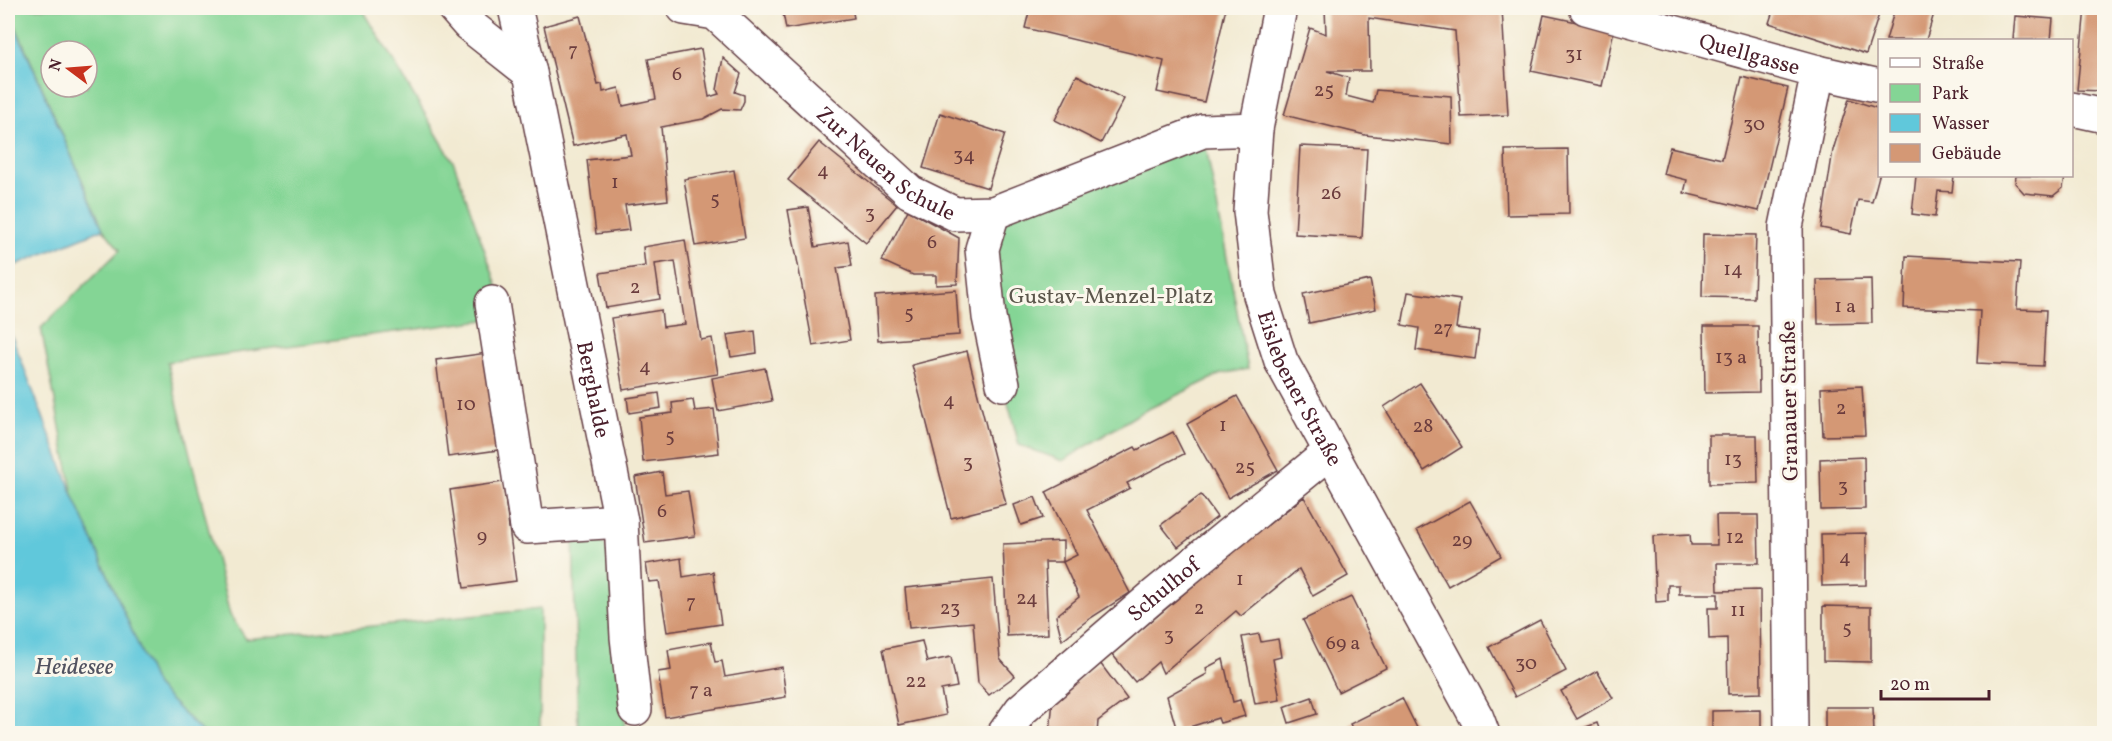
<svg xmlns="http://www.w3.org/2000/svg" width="2112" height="741" font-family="Vollkorn,serif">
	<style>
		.green { fill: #84d595; stroke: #677a60; stroke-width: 1.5; fill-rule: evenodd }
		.water { fill: #60c8db; stroke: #557483; stroke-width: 1.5 }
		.building { fill: #d49875 }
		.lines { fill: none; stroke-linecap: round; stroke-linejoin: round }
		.minor-casing { stroke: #633d44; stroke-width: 36 }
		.minor { stroke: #fff; stroke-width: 33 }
		.labels { text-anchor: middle; stroke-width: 6; stroke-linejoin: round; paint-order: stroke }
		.number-label { font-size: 20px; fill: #6c3d3e }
		.street-label { font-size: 22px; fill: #4a1f2b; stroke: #fbf7ec }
		.park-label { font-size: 22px; fill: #5b564b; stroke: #fbf7ec }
		.water-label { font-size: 24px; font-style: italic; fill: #515260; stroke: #fbf7ec }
	</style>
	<rect width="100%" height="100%" fill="#fbf7ec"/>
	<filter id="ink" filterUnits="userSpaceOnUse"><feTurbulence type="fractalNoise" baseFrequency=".0167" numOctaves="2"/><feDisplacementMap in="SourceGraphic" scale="12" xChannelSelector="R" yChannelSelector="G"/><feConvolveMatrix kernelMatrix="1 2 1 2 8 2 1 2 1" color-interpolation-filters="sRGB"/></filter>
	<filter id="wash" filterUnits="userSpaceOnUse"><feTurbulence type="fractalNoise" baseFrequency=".008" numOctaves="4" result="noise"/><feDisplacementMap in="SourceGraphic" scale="24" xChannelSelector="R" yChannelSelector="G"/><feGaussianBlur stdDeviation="1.35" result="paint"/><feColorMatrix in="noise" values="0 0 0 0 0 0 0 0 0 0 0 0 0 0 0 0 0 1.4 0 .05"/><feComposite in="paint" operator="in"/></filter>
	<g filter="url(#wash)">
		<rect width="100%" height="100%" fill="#f2ead2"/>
		<g class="green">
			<path d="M8 8H362L454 163 508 317 167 362 230 615 246 639 540 609V733H203L156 686 73 495 41 328 120 250 103 229ZM51 51H87V87H51Z"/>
			<polygon points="1203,131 1248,369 1221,374 1140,413 1063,461 1019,445 1003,384 993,213"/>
			<path d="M573 536C584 537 596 535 604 544 617 559 623 704 625 733H578Z"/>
		</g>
		<g class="water">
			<polygon points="8,10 103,229 11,267 8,292"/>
			<polygon points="8,326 73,495 156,686 203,733 8,733"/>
		</g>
		<g id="blocks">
			<g class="building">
				<polygon points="782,8 852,8 854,18 786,29"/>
				<polygon points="1030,8 1226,8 1204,102 1157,92 1164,61 1025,28"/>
				<polygon points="1325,8 1502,8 1508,115 1461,117 1455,31 1369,18 1370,71 1327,71 1349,78 1346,96 1373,103 1376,90 1451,96 1452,144 1365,135 1284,115 1310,28 1326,34"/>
				<polygon points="1774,8 1881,8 1866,54 1769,23"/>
				<polygon points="1895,8 1926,8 1935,10 1926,40 1886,40"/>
				<polygon points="2085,8 2104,8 2104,91 2077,90"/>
				<polygon points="1544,15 1614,30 1602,86 1531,71"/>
				<polygon points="580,16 598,85 602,84 603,92 619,88 623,106 656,99 648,59 701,49 709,97 719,94 717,90 723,58 741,74 735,92 744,95 744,101 740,110 722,109 703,119 661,127 668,200 625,205 629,230 596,234 587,160 631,155 627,134 573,146 544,26"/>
				<polygon points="2015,16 2053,19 2051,40 2013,40"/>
				<polygon points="1077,75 1124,99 1101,143 1055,120"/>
				<polygon points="1742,77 1788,88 1759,211 1684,193 1687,180 1663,174 1670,147 1722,159"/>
				<polygon points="1849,99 1880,109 1880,172 1872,202 1858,200 1851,234 1821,228 1833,150"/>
				<polygon points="940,113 1005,134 988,188 923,168"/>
				<polygon points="819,142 897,205 866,243 788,180"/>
				<polygon points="1300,146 1367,149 1362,238 1295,234"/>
				<polygon points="1568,149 1569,214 1507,215 1505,150"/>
				<polygon points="734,170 745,238 695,246 684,179"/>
				<polygon points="1916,176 1954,176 1952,192 1938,191 1935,217 1912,214"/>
				<polygon points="2016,176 2065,176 2063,188 2053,196 2024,193 2015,183"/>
				<polygon points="808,207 815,247 848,241 852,266 837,268 850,340 813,346 788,210"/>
				<polygon points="908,210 959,238 957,284 936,285 936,275 913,275 882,261"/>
				<polygon points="1703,234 1756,235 1754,298 1702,297"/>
				<polygon points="685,240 701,340 712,338 718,374 623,390 611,318 661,310 663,327 685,324 675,261 655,264 660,299 606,308 600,273 645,266 643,247"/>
				<polygon points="1906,256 2020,262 2017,309 2046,310 2043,366 1977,363 1980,311 1904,308"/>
				<polygon points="1871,279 1872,323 1818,324 1817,280"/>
				<polygon points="1370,280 1376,309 1309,323 1303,294"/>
				<polygon points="956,290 959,335 878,341 875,296"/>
				<polygon points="1408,292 1460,300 1456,328 1479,331 1475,359 1416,350 1419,328 1402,325"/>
				<polygon points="1704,326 1758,326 1759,392 1705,393"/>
				<polygon points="755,331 757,353 731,357 727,335"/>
				<polygon points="967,351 1006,504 951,518 912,365"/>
				<polygon points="487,353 498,450 448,457 436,360"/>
				<polygon points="765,368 772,401 718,411 712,378"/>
				<polygon points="1420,383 1462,447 1424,471 1384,407"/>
				<polygon points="1862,386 1865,435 1823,436 1821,388"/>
				<polygon points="659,393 661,408 629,413 627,398"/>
				<polygon points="1237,396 1278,470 1228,498 1187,424"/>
				<polygon points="693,400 695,411 714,409 719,453 643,462 639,417 673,413 672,403"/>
				<polygon points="1173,432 1184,454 1127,483 1130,488 1087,510 1130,593 1089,619 1062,640 1056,616 1079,597 1063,562 1045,562 1048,634 1007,636 1003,544 1063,541 1063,562 1077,555 1046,492 1135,447 1137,450"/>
				<polygon points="1709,435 1757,435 1758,483 1709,484"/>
				<polygon points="1864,457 1865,509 1821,510 1820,459"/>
				<polygon points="662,472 665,494 688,491 695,536 645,543 635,477"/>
				<polygon points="503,482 516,581 464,588 450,490"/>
				<polygon points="1201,495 1217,517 1178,547 1161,525"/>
				<polygon points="1035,497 1043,518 1021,525 1014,505"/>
				<polygon points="1304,497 1348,576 1313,596 1299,569 1241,616 1236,611 1163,673 1158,662 1135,682 1112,654 1244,543"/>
				<polygon points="1470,501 1501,556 1448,586 1417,530"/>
				<polygon points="1716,515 1758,515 1759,563 1717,563 1718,591 1760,590 1761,693 1728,694 1727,638 1709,639 1708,608 1718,608 1718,594 1679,594 1679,585 1668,585 1668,601 1656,602 1653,536 1690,534 1691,545 1717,545"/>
				<polygon points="1866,533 1866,585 1822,586 1821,534"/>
				<polygon points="681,558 683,577 713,572 721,624 667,632 659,581 649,582 646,564"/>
				<polygon points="993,579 1000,659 1015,676 989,695 978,683 973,622 909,628 905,588"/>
				<polygon points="1351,597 1386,668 1338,692 1303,620"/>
				<polygon points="1823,606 1871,607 1871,662 1823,661"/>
				<polygon points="1540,620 1566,671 1515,697 1489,647"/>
				<polygon points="1259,634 1261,642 1278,639 1281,657 1273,659 1280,700 1255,704 1242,637"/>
				<polygon points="922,641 927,662 951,657 957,687 941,690 946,715 899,725 883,649"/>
				<polygon points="711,642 715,662 722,661 725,677 782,667 786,697 665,717 658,672 671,670 668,650"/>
				<polygon points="1223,659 1233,702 1240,700 1245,716 1220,723 1218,718 1177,731 1167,696 1207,674 1206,668"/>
				<polygon points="1100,663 1127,699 1098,721 1097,734 1050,734 1053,699"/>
				<polygon points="1597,671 1613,698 1577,719 1561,691"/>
				<polygon points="1312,697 1317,714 1289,723 1284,707"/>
				<polygon points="1402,698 1420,734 1355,734 1350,724"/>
				<polygon points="1825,707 1873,707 1874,734 1825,734"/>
				<polygon points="1761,710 1761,734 1712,734 1712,711"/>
				<polygon points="1597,723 1601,734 1570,734 1570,733"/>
			</g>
		</g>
	</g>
	<g filter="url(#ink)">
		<use href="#blocks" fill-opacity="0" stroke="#633d44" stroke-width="1.5"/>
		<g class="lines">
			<defs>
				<g id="minor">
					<path id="s1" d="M454 8 468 24 530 73 621 521 627 637 635 709"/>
					<polyline points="515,8 530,73"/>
					<path id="s2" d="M684 8 715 13 910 192 955 214 993 213 1203 131 1256 129"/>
					<path id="s3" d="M1280 8 1256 129 1250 211 1260 295 1281 361 1477 718 1483 734"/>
					<path id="s4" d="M1586 8 1818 72 1880 86"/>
					<polyline points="2072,109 2104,116"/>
					<polyline points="993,213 982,249 989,317 1003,384"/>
					<polyline points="492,303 527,527 621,521"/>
					<path id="s5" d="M1004 734 1021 710 1156 594 1330 452"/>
					<polyline points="1791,734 1786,227 1818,72"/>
				</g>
			</defs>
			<use href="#minor" class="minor-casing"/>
			<use href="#minor" class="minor"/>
		</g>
	</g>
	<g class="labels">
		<g class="number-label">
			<text x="573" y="56">7</text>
			<text x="1574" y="60">31</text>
			<text x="677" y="80">6</text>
			<text x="1324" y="96">25</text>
			<text x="1754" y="130">30</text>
			<text x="964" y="161">34</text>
			<text x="823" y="176">4</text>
			<text x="615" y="188">1</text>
			<text x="1331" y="199">26</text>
			<text x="715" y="205">5</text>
			<text x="870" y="219">3</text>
			<text x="932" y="248">6</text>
			<text x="1733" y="275">14</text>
			<text x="635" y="293">2</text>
			<text x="1845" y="312">1 a</text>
			<text x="909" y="319">5</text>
			<text x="1443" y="334">27</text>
			<text x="1731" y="363">13 a</text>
			<text x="645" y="372">4</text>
			<text x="949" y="406">4</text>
			<text x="466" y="410">10</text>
			<text x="1841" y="414">2</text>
			<text x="1223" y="431">1</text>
			<text x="1423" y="432">28</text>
			<text x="670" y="442">5</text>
			<text x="1733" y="465">13</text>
			<text x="968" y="468">3</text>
			<text x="1245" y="473">25</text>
			<text x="1843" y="492">3</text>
			<text x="662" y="517">6</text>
			<text x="482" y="542">9</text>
			<text x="1735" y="543">12</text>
			<text x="1462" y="546">29</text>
			<text x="1845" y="563">4</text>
			<text x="1240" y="585">1</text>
			<text x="1027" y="604">24</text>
			<text x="691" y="608">7</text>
			<text x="950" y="614">23</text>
			<text x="1199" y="614">2</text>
			<text x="1738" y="616">11</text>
			<text x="1847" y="634">5</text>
			<text x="1169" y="641">3</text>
			<text x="1343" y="649">69 a</text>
			<text x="1526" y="669">30</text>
			<text x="916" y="687">22</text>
			<text x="701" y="696">7 a</text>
		</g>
		<g class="street-label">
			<text dy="8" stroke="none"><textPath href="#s4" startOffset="170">Quellgasse</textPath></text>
			<text dy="8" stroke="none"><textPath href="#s2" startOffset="260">Zur Neuen Schule</textPath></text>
			<text dy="8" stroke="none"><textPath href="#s3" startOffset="392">Eislebener Straße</textPath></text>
			<text dy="8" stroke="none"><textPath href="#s1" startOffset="423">Berghalde</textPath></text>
			<text transform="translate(1788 401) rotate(-91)" y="8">Granauer Straße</text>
			<text dy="8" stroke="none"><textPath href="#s5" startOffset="216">Schulhof</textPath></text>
		</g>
		<g class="park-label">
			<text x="1111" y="303">Gustav-Menzel-Platz</text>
		</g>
		<g class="water-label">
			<text x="74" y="674">Heidesee</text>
		</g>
	</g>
	<rect width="2112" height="741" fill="none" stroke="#fbf7ec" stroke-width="30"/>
	<rect x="1878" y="39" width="195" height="138" fill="#fbf7ec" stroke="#b4a19f" stroke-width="1.5"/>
	<rect x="1890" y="58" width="30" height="9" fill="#ffffff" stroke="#b4a19f" stroke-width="1.5"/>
	<text x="1932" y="69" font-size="18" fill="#4a1f2b">Straße</text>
	<rect x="1890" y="84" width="30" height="18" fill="#84d595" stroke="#b4a19f" stroke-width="1.5"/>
	<text x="1932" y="99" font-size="18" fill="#4a1f2b">Park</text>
	<rect x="1890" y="114" width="30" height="18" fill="#60c8db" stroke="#b4a19f" stroke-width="1.5"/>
	<text x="1932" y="129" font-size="18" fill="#4a1f2b">Wasser</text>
	<rect x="1890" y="144" width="30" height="18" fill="#d49875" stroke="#b4a19f" stroke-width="1.5"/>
	<text x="1932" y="159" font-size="18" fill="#4a1f2b">Gebäude</text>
	<g transform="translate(69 69) rotate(286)"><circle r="28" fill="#fbf7ec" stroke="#b4a19f" stroke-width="1.5"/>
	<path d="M0-4.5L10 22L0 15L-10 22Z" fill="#c8321e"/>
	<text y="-9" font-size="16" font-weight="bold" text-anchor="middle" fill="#4a1f2b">N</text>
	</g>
	<path d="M1881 690v9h108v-9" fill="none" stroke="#4a1f2b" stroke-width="3"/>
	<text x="1890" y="690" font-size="18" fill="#4a1f2b" stroke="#fbf7ec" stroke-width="4.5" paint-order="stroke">20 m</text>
</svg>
